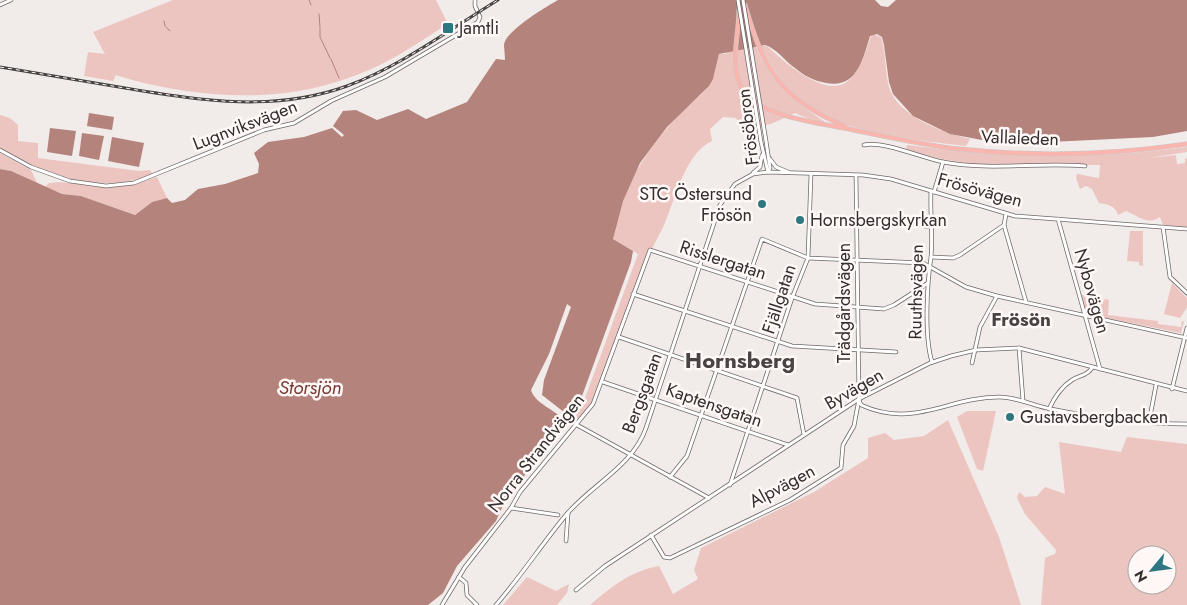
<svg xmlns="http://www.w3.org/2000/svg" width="1187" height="605" font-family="Jost,sans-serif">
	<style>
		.green { fill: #edc5c0; fill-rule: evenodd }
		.water { fill: #b4837c }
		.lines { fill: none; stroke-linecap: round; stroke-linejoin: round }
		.stream { stroke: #b4837c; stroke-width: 1 }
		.minor-casing { stroke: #6e6867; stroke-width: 4.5 }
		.major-casing { stroke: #cac9c9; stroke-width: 5 }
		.minor { stroke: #fff; stroke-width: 3 }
		.major { stroke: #fab5af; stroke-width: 4 }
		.rail-casing { stroke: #464343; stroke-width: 3 }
		.rail { stroke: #fff8f7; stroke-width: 1; stroke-dasharray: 4; stroke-linecap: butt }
		.minor-bridge-casing { stroke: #6e6867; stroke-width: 4.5; stroke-linecap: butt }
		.minor-bridge { stroke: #fff; stroke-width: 3 }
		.poi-dot { fill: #2f7780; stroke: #fff8f7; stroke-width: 2 }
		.labels { text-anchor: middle; stroke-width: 5; stroke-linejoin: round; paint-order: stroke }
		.poi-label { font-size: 18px; fill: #322f2f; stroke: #fff8f7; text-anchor: start }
		.street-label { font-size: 18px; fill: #322f2f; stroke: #fff8f7 }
		.neighbourhood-label { font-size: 19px; font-weight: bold; fill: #494343; stroke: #fff8f7 }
		.water-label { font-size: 19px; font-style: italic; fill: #7a3833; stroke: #fff8f7 }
		.district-label { font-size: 22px; font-weight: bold; fill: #494343; stroke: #fff8f7 }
	</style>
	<rect width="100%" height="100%" fill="#f1ebea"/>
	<g class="green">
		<path d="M173 0H436L448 24C422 40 397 58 369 70 309 96 250 100 186 91 162 87 139 83 116 75L113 81 84 76 88 52 105 54 93 32Z"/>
		<path d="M873 34 881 37C886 54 885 71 889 87 897 116 944 133 970 139L966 146C917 140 831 133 795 97 780 82 770 65 761 46H767C782 60 826 100 848 81 861 70 866 51 871 36Z"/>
		<path d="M752 37C771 84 785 96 827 123L809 119 795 113 771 124 743 129 736 118 723 117 710 129 712 141C685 153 675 200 664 225 660 234 654 244 650 253L647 252 599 392 591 409 577 422 571 418 585 398 638 254 613 239C613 199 651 144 678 116 687 105 700 98 708 86 715 77 716 65 719 54H725Z"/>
		<path d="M0 115 10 118 18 125V141L38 143V158L139 171 150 170 153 175C96 194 49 177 0 148Z"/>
		<path d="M907 145C1002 157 1092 160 1187 147V152L1148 158 1176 155 1177 164 1185 163V158L1187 159V227L1163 225 1160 217C1147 226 1139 216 1126 211L1118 215C1116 206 1107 204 1099 203L1092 189 1086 186 1080 189 1076 178 1077 174 1099 178 1100 165 975 164 941 159 906 150Z"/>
		<polygon points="0,153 31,170 38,185 11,171 0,169"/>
		<path d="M157 177 167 198 152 202 135 215 81 196 62 194 45 187 49 183C63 181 74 184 88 186 113 190 133 186 157 177Z"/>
		<polygon points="1130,231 1143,231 1143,266 1139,265 1139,262 1127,261"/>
		<polygon points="1172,283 1187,298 1187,307 1180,318 1164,314"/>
		<polygon points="1081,295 1088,295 1085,296 1087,303 1094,308 1102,304 1105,299 1109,300 1108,315 1158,321 1158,324 1181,327 1182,321 1184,321 1181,333 1086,314"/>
		<polygon points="967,411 996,411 983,471 977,469 957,417"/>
		<path d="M948 420 999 537 1021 605H590C613 586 628 572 659 566L673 594 698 579 694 570 701 548 814 492 868 458V438L885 433 894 440 924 436Z"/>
		<path d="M1127 437 1187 444V605H1041L1045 558 1055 554 1056 550 1025 514 1017 498 1019 492 1025 497 1037 496 1045 487 1065 494 1059 442 1121 452ZM1137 555H1167V585H1137Z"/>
		<polygon points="527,577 556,591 569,584 567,593 557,605 503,605"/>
	</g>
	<g class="water">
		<path d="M558 0H875L881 6 888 7 896 0H1187V131L1153 137 1050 142 982 140 950 134 913 116 893 94 889 82 884 45 882 37 877 34 870 36C863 59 857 89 826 83 815 81 804 76 795 68 785 61 776 48 765 45L719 54 713 79 709 86 667 127 640 163 623 201 613 239 633 251 631 262 578 407 569 416 542 395 544 380 571 307 567 304 549 354 531 390C535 404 556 410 565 421L563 428 557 434 552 432 549 434 538 457 531 462 521 483 505 501 496 521 457 566 443 593 428 605H0V169L11 171 62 194 81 196 135 215 152 202 167 198 172 203 185 200 198 189 225 184 258 173 259 164 254 153 268 142 304 137 332 128 342 137 344 135 333 126 343 111 356 110 377 120 408 109 426 119 467 102 496 59 505 60C505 55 504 47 504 45 505 31 546 7 558 0Z"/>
		<polygon points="89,113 114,117 112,130 87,126"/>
		<polygon points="50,128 76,131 72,156 47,152"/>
		<polygon points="82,133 104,136 99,160 79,156"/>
		<polygon points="112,137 144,143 139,167 108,161"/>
	</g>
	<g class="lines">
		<g class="stream">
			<polyline points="309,0 311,5"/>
			<polyline points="319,14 320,27"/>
			<polyline points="164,21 165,26"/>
			<polyline points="166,27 170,31"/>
			<polyline points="320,28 320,37 330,58"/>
			<polyline points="331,59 339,78"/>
		</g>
		<defs>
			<g id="minor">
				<polyline points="0,5 11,0"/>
				<polyline points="766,141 770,168 768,172"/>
				<polyline points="761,142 768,172"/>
				<path d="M864 145C881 140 923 158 943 162 990 171 1038 162 1085 166"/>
				<polyline points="0,150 31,167 70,181 106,186 134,183 264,130 294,123 331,101 385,77 478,22 480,17 475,6 475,0"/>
				<polyline points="770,159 776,167 788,172"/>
				<polyline points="753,173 760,167 762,155"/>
				<path d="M931 191C930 212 933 236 931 257 927 284 924 336 932 362"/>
				<polyline points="934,192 943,162"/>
				<polyline points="857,219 885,219 930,227"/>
				<polyline points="1058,219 1100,369"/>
				<polyline points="1004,225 1026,302"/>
				<polyline points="1163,227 1170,277 1187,293"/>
				<polyline points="931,257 953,258 960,255 1004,225 1006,214"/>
				<polyline points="633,294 792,346 896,352"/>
				<polyline points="619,337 797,398 804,435"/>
				<polyline points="1019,348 1023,401"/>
				<polyline points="972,363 980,327 997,296"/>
				<polyline points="603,382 788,445"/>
				<polyline points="1172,389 1187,328"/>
				<path d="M859 400 861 405C914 429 948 397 999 397 1018 397 1033 406 1051 409 1095 418 1142 424 1187 424"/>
				<path d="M1049 409C1054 398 1061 387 1072 380 1080 375 1087 376 1092 368"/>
				<polyline points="1149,422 1156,385"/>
				<polyline points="577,425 709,498"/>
				<polyline points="670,477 687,456 762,239 808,258 923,263 966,287 997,296 1187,338"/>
				<polyline points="730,485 792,298 808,258 811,174"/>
				<polyline points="511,508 558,515"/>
				<polyline points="651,535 664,557 670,558 790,500 841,468 843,445 854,426 859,399 856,176"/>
				<polyline points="566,541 568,513"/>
				<polyline points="459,577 466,583 467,595 477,605"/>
				<polyline points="576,590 605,566 859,399 930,363 951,356 976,350 1019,348 1187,391"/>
				<polyline points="442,605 465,567 511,508 520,492 593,404 650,250 815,304 884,309 894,305 928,283"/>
				<path d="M496 605C521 576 542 544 566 515 591 485 633 466 646 428L720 205 735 184 753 174 768 172 863 175 891 179 1015 216 1187 229"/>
			</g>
			<g id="major">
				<path d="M745 5C764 71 781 100 845 126"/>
				<path d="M739 10C739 37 727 71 746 94 763 116 818 123 844 128 883 136 921 145 960 149 1036 157 1112 155 1187 144"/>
			</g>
		</defs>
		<use href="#minor" class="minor-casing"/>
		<use href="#major" class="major-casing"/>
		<use href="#minor" class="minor"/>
		<use href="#major" class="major"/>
		<defs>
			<path id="rail" d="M0 67C44 74 87 82 131 89 204 101 275 112 347 86 401 66 449 30 498 0"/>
		</defs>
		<use href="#rail" class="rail-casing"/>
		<use href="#rail" class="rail"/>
		<defs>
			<g id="minor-bridge">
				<polyline points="738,0 761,142"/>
				<polyline points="743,0 766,141"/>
			</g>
		</defs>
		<use href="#minor-bridge" class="minor-bridge-casing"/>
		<use href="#minor-bridge" class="minor-bridge"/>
	</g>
	<g class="poi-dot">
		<rect x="442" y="22" width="12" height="12" rx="2.5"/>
		<circle cx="762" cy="204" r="5"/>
		<circle cx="800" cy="220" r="5"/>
		<circle cx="1010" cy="417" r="5"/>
	</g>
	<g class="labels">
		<g class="poi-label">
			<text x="459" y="34">Jamtli</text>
			<text x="752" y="200" text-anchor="end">STC Östersund<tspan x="752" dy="21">Frösön</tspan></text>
			<text x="810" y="226">Hornsbergskyrkan</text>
			<text x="1020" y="423">Gustavsbergbacken</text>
		</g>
		<g class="street-label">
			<text transform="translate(245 125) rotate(-21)" y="6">Lugnviksvägen</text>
			<text transform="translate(748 127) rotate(-97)" y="6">Frösöbron</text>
			<text transform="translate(1020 138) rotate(2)" y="6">Vallaleden</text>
			<text transform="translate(980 190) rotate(15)" y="6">Frösövägen</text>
			<text transform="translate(723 260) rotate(18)" y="6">Risslergatan</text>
			<text transform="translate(1092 291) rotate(74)" y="6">Nybovägen</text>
			<text transform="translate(916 292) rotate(-89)" y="6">Ruuthsvägen</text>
			<text transform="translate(779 299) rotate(-72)" y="6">Fjällgatan</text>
			<text transform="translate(844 303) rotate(-90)" y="6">Trädgårdsvägen</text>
			<text transform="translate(854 389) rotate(-30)" y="6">Byvägen</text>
			<text transform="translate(642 393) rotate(-70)" y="6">Bergsgatan</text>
			<text transform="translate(714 405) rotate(19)" y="6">Kaptensgatan</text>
			<text transform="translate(536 453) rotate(-52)" y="6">Norra Strandvägen</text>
			<text transform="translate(782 486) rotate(-28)" y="6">Alpvägen</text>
		</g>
		<g class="neighbourhood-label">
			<text x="1021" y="326">Frösön</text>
		</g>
		<g class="water-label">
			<text x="310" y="394">Storsjön</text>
		</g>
		<g class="district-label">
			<text x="740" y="368">Hornsberg</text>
		</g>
	</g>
	<g transform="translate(1152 570) rotate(241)"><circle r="24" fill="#fff8f7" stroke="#ada8a7"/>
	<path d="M0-4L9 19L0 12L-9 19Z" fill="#2f7780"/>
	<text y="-8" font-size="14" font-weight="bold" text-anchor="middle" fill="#322f2f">N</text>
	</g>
</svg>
